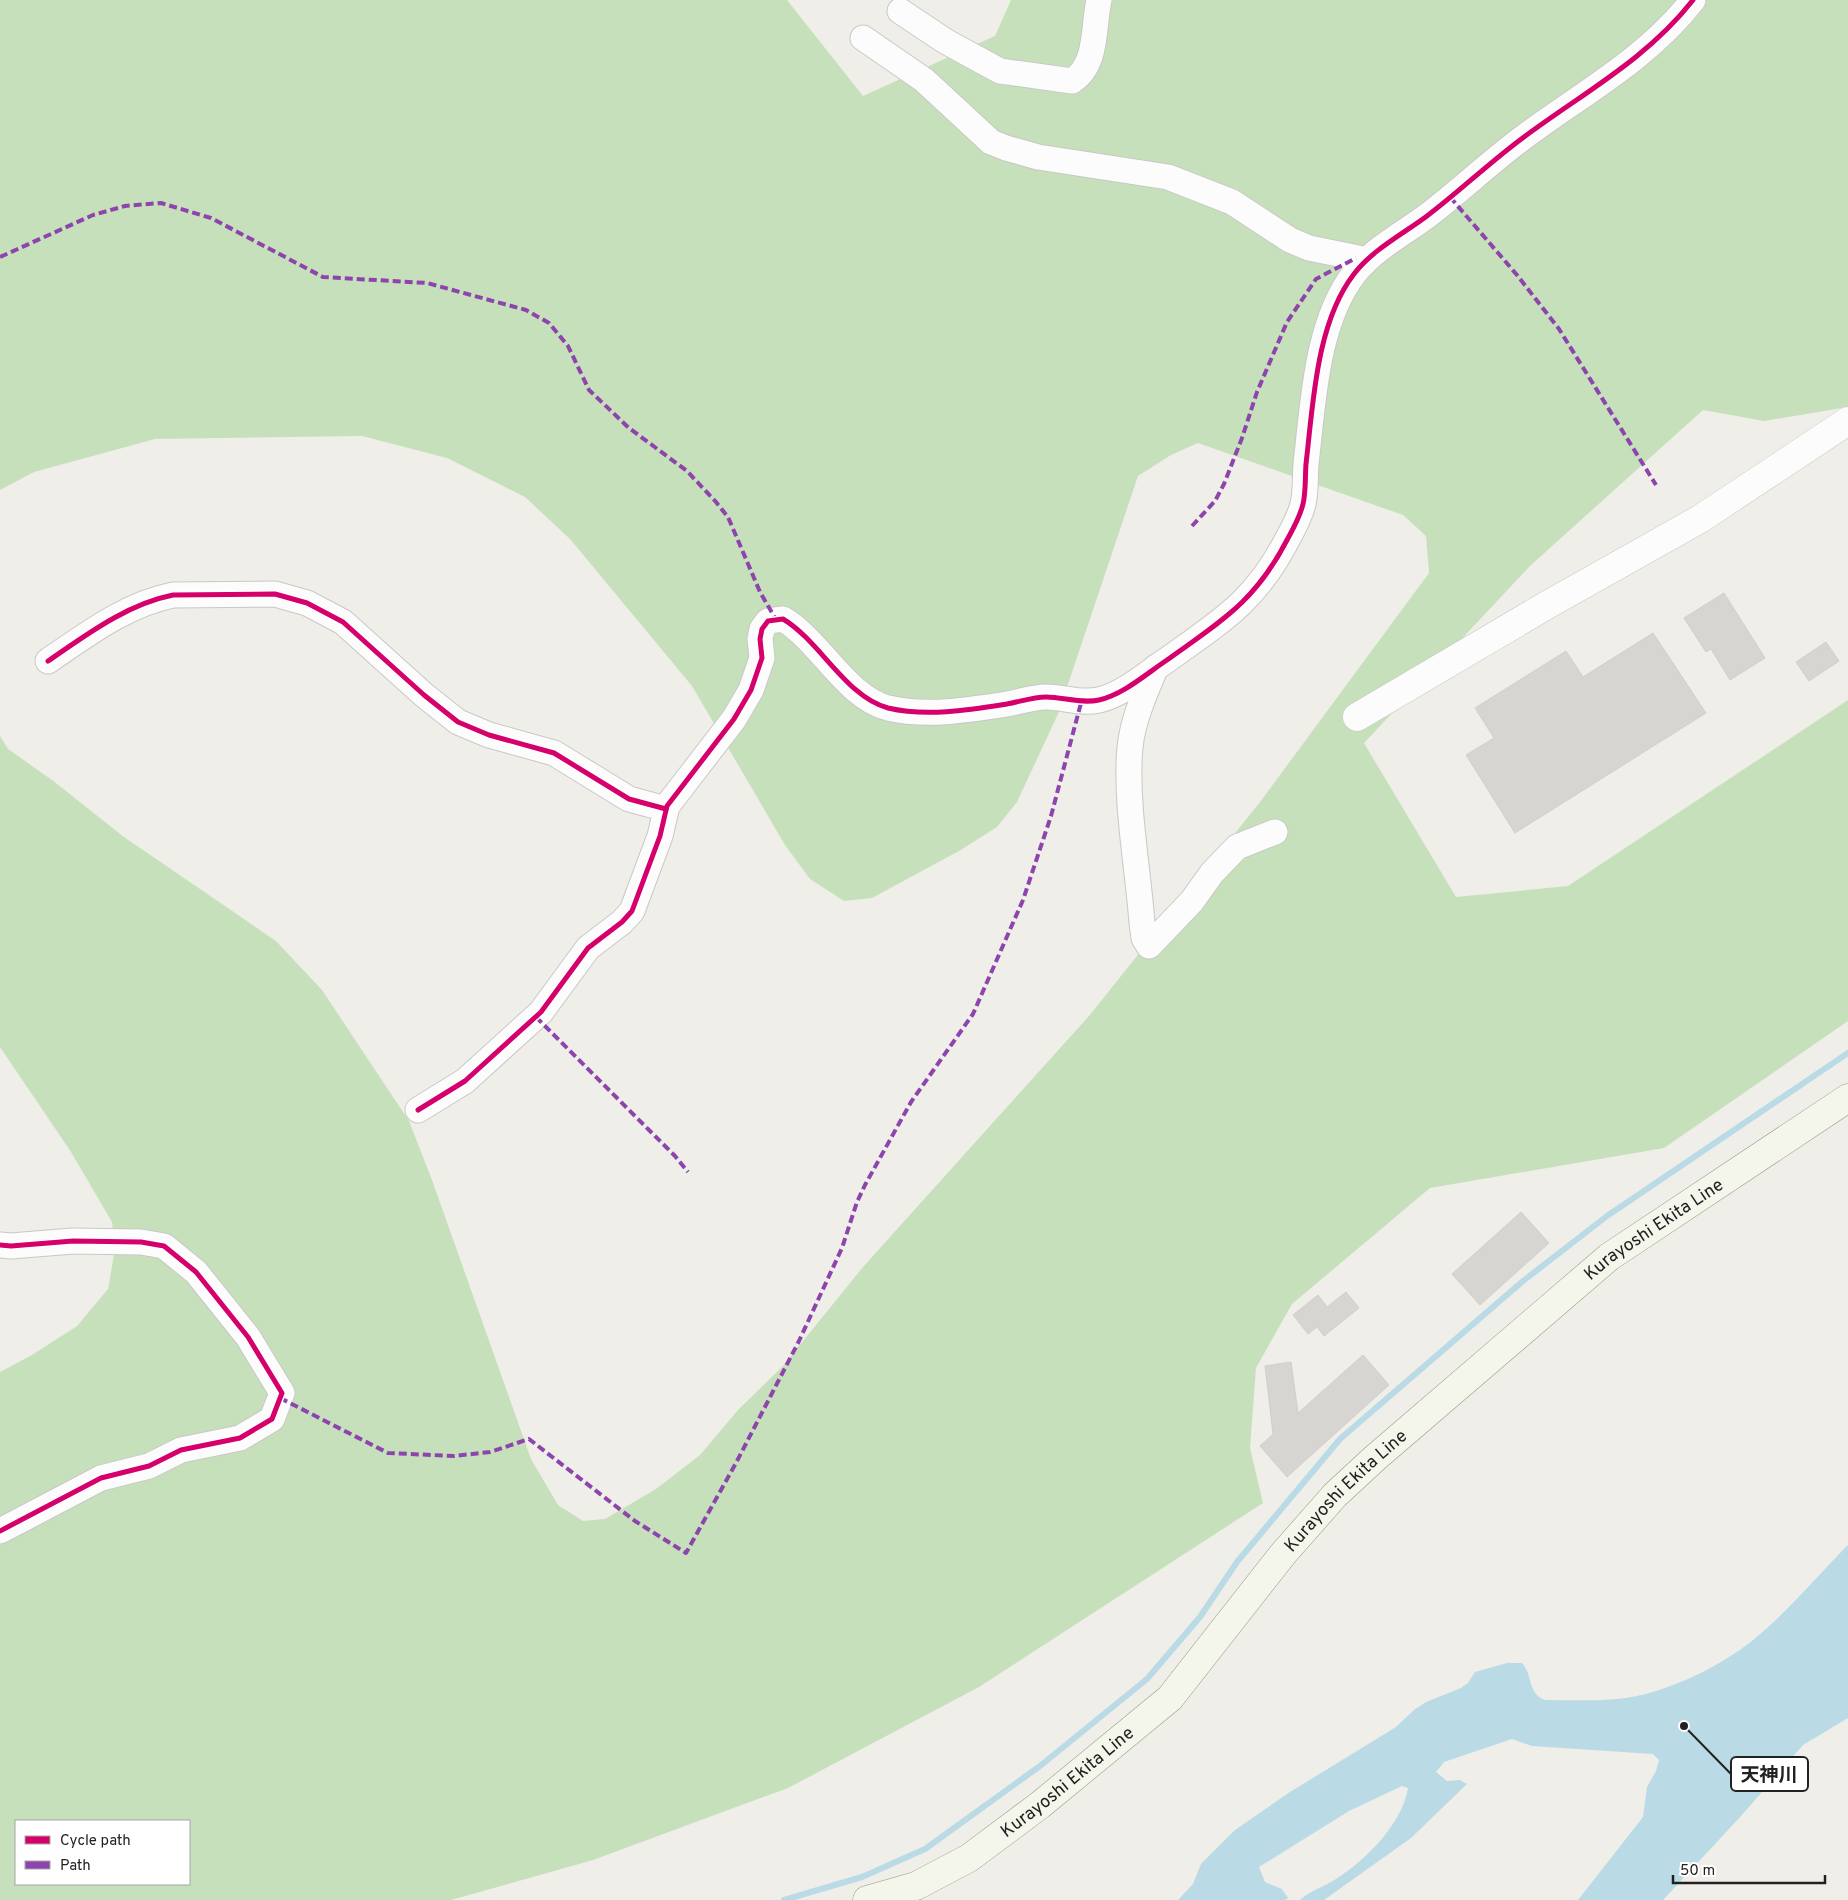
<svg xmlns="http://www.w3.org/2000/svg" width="1848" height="1900" font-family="Overpass,'Noto Sans JP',sans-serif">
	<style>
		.forest { fill: #c7e0bc; fill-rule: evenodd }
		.water { fill: #badae5 }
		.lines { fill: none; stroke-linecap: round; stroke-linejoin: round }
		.stream { stroke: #badae5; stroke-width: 6 }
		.building { fill: #d7d5d2; stroke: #d2cfca }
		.minor-casing { stroke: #c8c8c5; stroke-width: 27 }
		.tertiary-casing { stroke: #c8c8c5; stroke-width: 29 }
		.secondary-casing { stroke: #979a7f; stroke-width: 29 }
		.minor { stroke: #fdfcfc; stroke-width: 25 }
		.tertiary { stroke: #fdfcfc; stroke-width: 28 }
		.secondary { stroke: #f4f5eb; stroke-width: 28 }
		.quiet { stroke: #8e44ad; stroke-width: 4; stroke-dasharray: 8 4; stroke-linecap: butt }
		.cycleway-casing { stroke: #fff; stroke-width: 8 }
		.cycleway { stroke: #d6006c; stroke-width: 5 }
		.labels { text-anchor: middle; stroke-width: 4; stroke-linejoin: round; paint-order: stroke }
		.street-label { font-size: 18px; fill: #212121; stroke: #fff }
		.leader { fill: none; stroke: #212121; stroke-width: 2 }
		.callout-dot { fill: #212121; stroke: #fff; stroke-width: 2 }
		.callout { fill: #fff; stroke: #212121; stroke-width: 2 }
		.callout-label { font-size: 19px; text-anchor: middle; font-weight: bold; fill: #212121 }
	</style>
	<rect width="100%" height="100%" fill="#efeee9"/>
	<path class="forest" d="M0 0H787L863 96 995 36 1011 0H1848V407L1764 421 1703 410 1530 566 1364 743 1456 897 1568 886 1848 700V1021L1664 1148 1430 1188 1292 1304 1256 1368 1250 1448 1263 1503 979 1687 788 1788 593 1860 451 1900H0V1372L32 1355 77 1326 108 1289 115 1249 112 1222 71 1152 0 1047V736L8 749 52 780 124 837 276 941 322 990 409 1121 432 1180 531 1459 558 1505 583 1521 605 1519 656 1489 700 1455 738 1410 782 1367 863 1267 1089 1016 1260 802 1429 573 1426 536 1403 515 1198 443 1171 455 1138 476 1058 714 1017 802 997 827 959 851 872 898 844 901 810 879 785 845 692 686 570 539 525 497 447 458 362 436 155 439 34 472 0 490ZM16 1821H189V1884H16Z"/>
	<path class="water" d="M1848 1545V1718L1803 1745 1741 1816 1663 1900H1578L1643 1817 1647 1787 1656 1771 1659 1760 1653 1754 1532 1746 1512 1739 1444 1762 1436 1772 1447 1781 1460 1780 1467 1784 1411 1838 1324 1900H1300C1311 1890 1324 1887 1336 1879 1366 1860 1402 1824 1408 1788L1402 1786 1349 1811 1259 1867 1265 1882 1282 1889 1288 1898 1285 1900H1178L1193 1884 1201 1864 1235 1830 1290 1792 1396 1727 1414 1710 1426 1702 1461 1688 1468 1683 1475 1672 1507 1663H1522C1533 1675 1527 1693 1545 1700 1575 1700 1607 1702 1637 1696 1678 1687 1727 1663 1759 1635 1791 1608 1818 1575 1848 1545Z"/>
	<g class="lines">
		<polyline class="stream" points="784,1900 862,1877 925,1849 1040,1766 1147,1679 1200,1617 1237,1562 1340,1439 1523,1281 1607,1216 1848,1053"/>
	</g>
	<g class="building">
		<polygon points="1724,593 1765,658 1730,680 1711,649 1706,652 1684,618"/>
		<polygon points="1653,633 1706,713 1515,833 1466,755 1494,738 1475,708 1566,651 1583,677"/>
		<polygon points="1826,642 1839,661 1809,681 1796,662"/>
		<polygon points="1521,1212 1549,1243 1480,1305 1452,1274"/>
		<polygon points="1346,1292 1359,1308 1324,1336 1317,1327 1308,1334 1293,1315 1318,1295 1327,1307"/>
		<polygon points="1363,1355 1389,1385 1287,1477 1260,1446 1273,1434 1265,1366 1291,1362 1298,1413"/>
	</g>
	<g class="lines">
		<defs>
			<g id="minor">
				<path d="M900 11 945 41 1000 71 1072 81C1098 65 1093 26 1099 0"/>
				<polyline points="863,38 924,80 991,142 1006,148 1038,157 1168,177 1232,202 1290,240 1309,248 1358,258 1364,263"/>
				<path d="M48 661C86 635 127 604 173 595L275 594 307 603 343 622 424 695 458 722 489 735 554 753 629 799 666 809"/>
				<path d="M1156 667C1145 693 1133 719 1130 747 1125 801 1138 868 1142 923L1144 938 1149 946 1192 901 1212 873 1237 847 1275 832"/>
				<path d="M418 1110 465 1081 541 1012 588 948 622 922 632 911 660 836 667 806 734 719 751 690 762 658 760 639 762 629 768 621 783 619C820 641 846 697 888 708 926 717 969 710 1007 704 1019 702 1033 697 1046 697 1063 697 1081 704 1099 700 1124 694 1146 674 1167 660 1221 621 1255 602 1287 540 1293 529 1300 517 1303 504 1306 492 1305 477 1306 464 1313 405 1316 323 1354 274 1372 250 1403 234 1427 216 1460 191 1490 162 1524 137 1583 93 1647 59 1693 0"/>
				<polyline points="0,1245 11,1246 73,1241 141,1242 164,1246 196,1272 248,1337 282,1393 272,1419 240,1438 181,1450 149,1466 101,1478 0,1531"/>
			</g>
			<polyline id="tertiary" points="1357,717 1547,605 1700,519 1848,421"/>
			<g id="secondary">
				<path id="s1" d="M867 1900 916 1886 969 1858 1040 1805 1170 1698 1283 1554 1335 1495 1375 1458 1609 1257 1848 1098"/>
			</g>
		</defs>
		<use href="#minor" class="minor-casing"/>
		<use href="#tertiary" class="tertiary-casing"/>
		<use href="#secondary" class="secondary-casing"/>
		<use href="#minor" class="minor"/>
		<use href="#tertiary" class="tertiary"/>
		<use href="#secondary" class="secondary"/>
		<g class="quiet">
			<polyline points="1450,197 1517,275 1559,329 1656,485"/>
			<polyline points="0,257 93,215 125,206 161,203 211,218 323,277 427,283 526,310 549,323 568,346 589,390 629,428 687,471 716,502 728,517 760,592 775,618"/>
			<polyline points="1192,526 1215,501 1224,484 1242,438 1257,392 1287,322 1316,279 1356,258"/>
			<polyline points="536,1017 675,1156 688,1172"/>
			<polyline points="280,1398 388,1453 454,1456 490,1452 529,1439 635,1521 686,1553 736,1463 799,1341 842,1248 857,1202 865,1185 911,1102 973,1014 1023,900 1051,816 1081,703"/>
		</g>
		<defs>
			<g id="cycleway">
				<path d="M48 661C86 635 127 604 173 595L275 594 307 603 343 622 424 695 458 722 489 735 554 753 629 799 666 809"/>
				<path d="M418 1110 465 1081 541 1012 588 948 622 922 632 911 660 836 667 806 734 719 751 690 762 658 760 639 762 629 768 621 783 619C820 641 846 697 888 708 926 717 969 710 1007 704 1019 702 1033 697 1046 697 1063 697 1081 704 1099 700 1124 694 1146 674 1167 660 1221 621 1255 602 1287 540 1293 529 1300 517 1303 504 1306 492 1305 477 1306 464 1313 405 1316 323 1354 274 1372 250 1403 234 1427 216 1460 191 1490 162 1524 137 1583 93 1647 59 1693 0"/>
				<polyline points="0,1245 11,1246 73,1241 141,1242 164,1246 196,1272 248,1337 282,1393 272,1419 240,1438 181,1450 149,1466 101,1478 0,1531"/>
			</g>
		</defs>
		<use href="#cycleway" class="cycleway-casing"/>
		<use href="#cycleway" class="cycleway"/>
	</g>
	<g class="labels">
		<g class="street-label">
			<text dy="6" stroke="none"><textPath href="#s1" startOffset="1045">Kurayoshi Ekita Line</textPath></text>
			<text dy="6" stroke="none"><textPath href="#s1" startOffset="640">Kurayoshi Ekita Line</textPath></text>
			<text dy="6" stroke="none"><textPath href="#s1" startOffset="235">Kurayoshi Ekita Line</textPath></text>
		</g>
	</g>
	<path class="leader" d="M1684 1726L1731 1774"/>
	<circle class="callout-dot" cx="1684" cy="1726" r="5"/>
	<rect class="callout" x="1731" y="1757" width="77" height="34" rx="5"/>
	<g class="callout-label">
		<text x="1769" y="1781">天神川</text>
	</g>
	<rect x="15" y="1820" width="175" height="65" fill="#ffffff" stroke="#a6a6a6"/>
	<rect x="25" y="1836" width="25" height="8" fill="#d6006c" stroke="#a6a6a6"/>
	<text x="60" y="1845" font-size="15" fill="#212121">Cycle path</text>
	<rect x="25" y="1861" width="25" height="8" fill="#8e44ad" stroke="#a6a6a6"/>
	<text x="60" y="1870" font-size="15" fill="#212121">Path</text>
	<path d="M1673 1875v8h152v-8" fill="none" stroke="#212121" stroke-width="2.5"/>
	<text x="1680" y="1875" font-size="15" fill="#212121" stroke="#ffffff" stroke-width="4" paint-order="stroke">50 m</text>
</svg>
